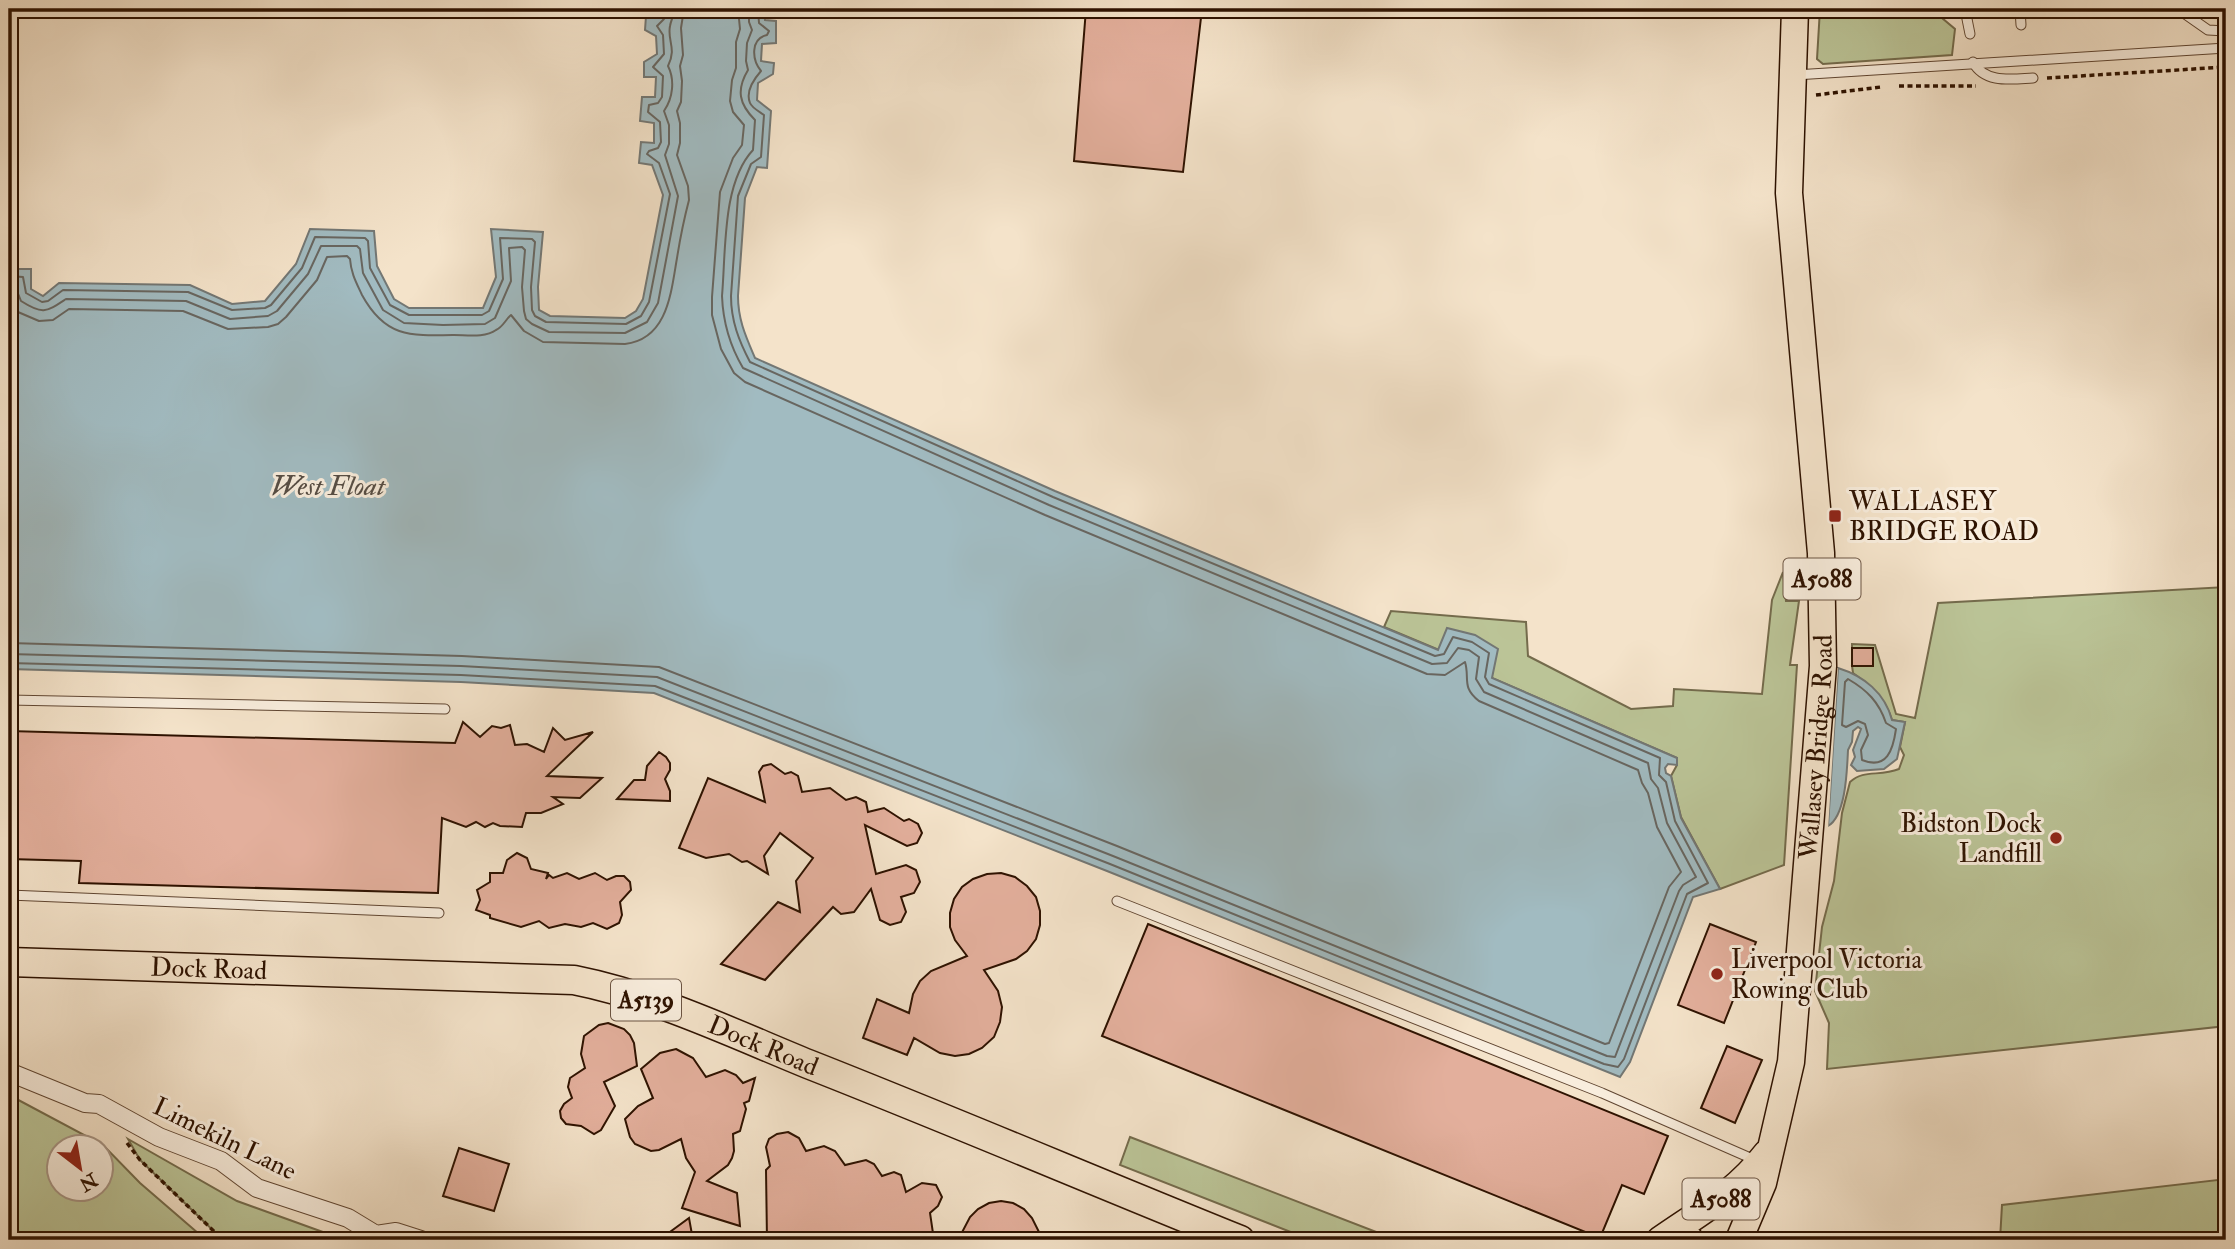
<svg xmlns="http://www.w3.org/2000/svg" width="2235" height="1249" font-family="'IM FELL Double Pica',serif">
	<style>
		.green { fill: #bbc497; stroke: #746b4c; stroke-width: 2; fill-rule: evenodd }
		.water { fill: #a1bbc1; stroke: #737774; stroke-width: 2 }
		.pier { fill: #f4e3ca }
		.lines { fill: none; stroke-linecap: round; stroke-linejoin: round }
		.shore { stroke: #686660; stroke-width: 2 }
		.building { fill: #e3af9c; stroke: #2e1200; stroke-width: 2 }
		.service-casing { stroke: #604632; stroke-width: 11 }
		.minor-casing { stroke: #604632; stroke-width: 20 }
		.primary-casing { stroke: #2e1200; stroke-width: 29 }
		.trunk-casing { stroke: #2e1200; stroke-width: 31 }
		.path { stroke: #2e1200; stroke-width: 3.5; stroke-dasharray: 5 3.5; stroke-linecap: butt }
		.service { stroke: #f8eddd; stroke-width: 9 }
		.minor { stroke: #f8eddd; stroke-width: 18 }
		.primary { stroke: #f4e3ca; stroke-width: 26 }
		.trunk { stroke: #f4e3ca; stroke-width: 28 }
		.poi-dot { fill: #8f2418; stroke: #f8eddd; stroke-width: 2.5 }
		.labels { text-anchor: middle; stroke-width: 6; stroke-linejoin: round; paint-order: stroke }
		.shield { fill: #f8eddd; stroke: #6b5442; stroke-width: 2 }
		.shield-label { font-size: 24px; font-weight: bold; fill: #2e1200 }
		.poi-label { font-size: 26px; fill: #2e1200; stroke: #f8eddd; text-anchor: start }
		.street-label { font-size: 26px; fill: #2e1200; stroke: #f8eddd }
		.water-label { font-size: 28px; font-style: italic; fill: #564d44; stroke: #f8eddd }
	</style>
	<rect width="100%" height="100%" fill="#f4e3ca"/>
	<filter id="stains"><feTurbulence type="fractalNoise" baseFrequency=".00286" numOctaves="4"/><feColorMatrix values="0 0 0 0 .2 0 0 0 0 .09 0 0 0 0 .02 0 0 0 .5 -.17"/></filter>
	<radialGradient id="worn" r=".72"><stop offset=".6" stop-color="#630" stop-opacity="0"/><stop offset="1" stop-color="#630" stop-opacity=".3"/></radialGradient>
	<g class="green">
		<polygon points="1820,9 1942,9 1942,18 1955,29 1952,55 1823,64 1817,59"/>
		<polygon points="1783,572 1786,601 1799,601 1790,665 1797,665 1784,865 1720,889 1681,817 1671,776 1677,765 1677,758 1492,678 1439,650 1384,627 1391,611 1526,622 1528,656 1631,709 1673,706 1674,689 1762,694 1772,600"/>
		<path d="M2226 587V1026L1827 1069 1829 1023 1815 991 1822 927 1834 881 1842 813 1850 782C1864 769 1879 777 1899 769L1904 755 1900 747 1905 722 1892 720C1886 699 1870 685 1853 673L1852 666 1873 665V648H1852V644L1875 645 1896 714 1915 718 1938 603Z"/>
		<path d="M9 1095 103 1145 140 1183 206 1240H9ZM60 1148H102V1190H60Z"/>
		<polygon points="1130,1137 1397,1240 1311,1240 1120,1165"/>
		<polygon points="128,1139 237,1201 345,1240 223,1240 140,1160"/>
		<polygon points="2226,1179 2226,1240 2000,1240 2002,1205"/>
	</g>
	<g class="water">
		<path d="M658 9H764L765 20 776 21V43L762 44 761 61 774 63 773 74 758 83 757 100 771 111 767 168 757 167 745 198 738 296C738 320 746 337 755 358L1055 491 1438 650 1447 628 1475 635 1498 649 1492 678 1677 758V765L1668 764 1665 768 1666 773 1671 776 1681 818 1720 889 1693 897 1630 1062 1620 1077 1107 871 654 693 461 682 9 669V269H31V289L43 296 59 283 190 285 232 304 265 301 296 264 310 229 374 231 377 266 394 299 409 308H483L496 277 491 229 543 232 538 287 539 310 550 316 625 318 636 311 643 299 663 195 652 165 639 163 641 142 654 143V123L640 121 642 97H655L656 77H644V62L657 54 656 36 645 30 646 16 658 17Z"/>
		<path d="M1838 668C1864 676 1885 693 1892 720L1905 722 1897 759 1884 769 1857 771 1851 765 1855 757 1853 750 1861 729 1858 727 1853 731 1852 742 1848 750C1847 770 1846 816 1828 826Z"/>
	</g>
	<polygon class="pier" points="1835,668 1838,668 1828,830 1825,826"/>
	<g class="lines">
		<g class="shore">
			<polyline points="9,276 23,277 26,293 42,302 48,301 63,290 188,292 232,310 265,308 271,305 302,268 315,237 365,238 368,241 370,268 390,305 409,315 482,315 489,311 503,279 500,238 532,239 535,242 531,287 532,310 535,316 546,322 626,324 641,316 649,302 670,194 659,163 647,154 649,151 658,148 661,142 660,122 648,112 649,105 658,103 662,97 663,76 653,67 664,54 663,35 657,26 664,19 665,9"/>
			<path d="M9 285 15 286 21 301C43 315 46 312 66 299L186 301 230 319 268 316 277 311 308 274 321 246H357L360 249 363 273 383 310 404 323 443 325 485 324 495 318 511 281 509 248 522 247 525 250 522 287 524 311 526 319 532 324 549 332 625 333 647 322 658 303 678 196 665 155 669 144V125L664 111C673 98 675 80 668 66 677 48 667 41 670 26 671 20 674 16 674 9"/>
			<path d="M9 303 18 312 39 321 53 320 69 309 183 311 228 329 268 327 278 324 286 317 317 280 327 257 347 256 350 259C351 273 356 282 362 295 385 337 409 336 454 335 467 335 485 338 496 330 503 327 506 319 511 315L524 331 543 342 625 344C668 339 671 292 677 258 680 239 684 219 689 200L688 186 677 155 680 143V123L677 111 681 102 682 81 680 66 683 55 681 28 684 9"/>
			<path d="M9 643 462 656 659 667 1117 846 1605 1044 1609 1043 1669 887 1681 872 1657 827 1648 793 1642 783 1638 770 1479 701C1461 687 1470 678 1465 662L1445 675 1427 674 1045 515 745 382 734 373 721 349 712 315V297L720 192 733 158 742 145 744 125 733 112 730 101 732 80 736 68V42L740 29 738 9"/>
			<path d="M9 654 461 666 657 677 1113 856 1607 1056 1615 1057 1679 891 1683 885 1696 877 1667 823 1658 788 1651 779 1648 763 1484 692 1476 679 1479 657 1469 650 1458 648 1447 663 1432 664 1049 505 743 368C730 346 723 322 722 296 726 251 722 183 753 150L755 120C739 104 736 90 748 70L746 61 747 43 752 30 749 22V9"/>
			<path d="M9 663 461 675 655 686 1110 864 1604 1064 1618 1067 1624 1059 1687 894 1708 883 1675 821 1666 782 1659 775 1660 758 1489 684 1485 677 1489 653 1472 642 1453 637 1444 654 1435 656 1053 497 750 362C739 341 731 321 731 296L738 196 751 164 761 157 764 115C760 112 752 108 750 103 745 91 754 79 761 71 752 60 750 39 767 35L769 31 759 23 758 9"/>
			<path d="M1848 679C1867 690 1879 702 1886 723L1896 729C1893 750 1887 770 1862 760L1861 750 1868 735 1865 724 1858 721 1846 727 1842 725 1845 682Z"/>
		</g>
	</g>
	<g class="building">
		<polygon points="1086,9 1202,9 1183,172 1074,161"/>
		<rect x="1852" y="648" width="21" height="18"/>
		<polygon points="463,722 480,737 492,726 501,728 510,725 515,745 527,744 544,752 553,728 565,740 593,732 547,776 602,778 580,798 553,797 563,804 541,813 526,813 522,827 500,826 493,823 485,827 476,822 466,827 442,818 438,893 79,883 81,861 9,859 9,731 455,743"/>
		<polygon points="659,752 666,757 670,763 670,770 665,779 670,791 670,801 617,799 634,780 645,780 647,766"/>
		<polygon points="771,764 785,774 791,772 798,776 802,792 830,788 846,800 856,797 866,802 868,812 884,808 904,821 909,819 918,824 922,833 917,843 907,846 865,825 876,874 906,865 916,870 920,882 914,893 901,897 906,912 901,922 890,925 880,920 871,889 854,912 841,914 833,907 765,980 721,964 778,902 800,912 796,881 813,858 780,833 764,856 768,874 747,861 742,862 729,854 706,858 679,848 708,778 765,802 759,772 763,766"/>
		<polygon points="517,853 527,858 531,869 548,873 546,879 549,875 553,878 567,873 579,879 595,873 607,880 616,876 624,876 630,882 631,890 620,902 622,915 619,923 607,929 593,923 581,927 565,924 549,928 539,921 521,927 490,918 490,915 476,910 480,900 477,890 490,882 490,873 503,873 507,860"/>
		<polygon points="1001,873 1015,877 1027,886 1036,897 1040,911 1040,925 1036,939 1027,951 1016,959 984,970 998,991 1002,1007 1000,1022 994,1037 982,1048 969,1054 955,1056 940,1053 914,1038 907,1055 863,1038 877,999 909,1013 913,994 920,981 931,971 967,956 955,940 950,927 950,913 954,899 962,887 973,879 987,874"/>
		<polygon points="1148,924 1668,1136 1644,1194 1622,1185 1600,1238 1102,1036"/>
		<polygon points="1710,924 1756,942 1724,1023 1678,1005"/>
		<polygon points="608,1023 624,1029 630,1035 634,1043 637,1066 604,1082 615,1106 601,1130 594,1134 581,1126 566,1124 561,1118 560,1111 564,1104 572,1098 568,1087 570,1078 585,1068 581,1054 584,1036 599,1025"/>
		<polygon points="1727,1046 1762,1060 1735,1123 1701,1108"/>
		<polygon points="676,1049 693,1058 706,1077 725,1070 736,1075 743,1083 755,1078 749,1101 744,1103 746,1109 740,1131 733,1134 734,1151 732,1158 728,1165 707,1181 737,1193 740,1226 682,1208 695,1172 686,1158 681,1139 659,1150 651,1151 635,1144 630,1137 625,1119 638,1106 653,1098 641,1069 660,1053"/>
		<polygon points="788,1132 799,1138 806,1151 824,1146 835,1151 845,1165 866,1160 874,1164 882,1176 894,1172 901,1175 906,1192 922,1183 936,1185 942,1197 938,1206 930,1213 934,1240 767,1240 766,1170 770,1166 766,1147 769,1139 777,1134"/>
		<polygon points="459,1148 509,1164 494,1211 443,1196"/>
		<polygon points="1001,1201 1013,1203 1024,1209 1032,1218 1043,1240 958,1240 970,1217 978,1209 989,1203"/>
		<polygon points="689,1218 693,1240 659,1240"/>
	</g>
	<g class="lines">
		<defs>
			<g id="service">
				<polyline points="1965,9 1970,34"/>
				<polyline points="2020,9 2021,25"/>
				<polyline points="2178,9 2208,30 2226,31"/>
				<path d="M1973 62C1985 84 2012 79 2033 78"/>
				<polyline points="1795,75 2226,48"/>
				<polyline points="9,700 445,709"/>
				<polyline points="9,895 439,913"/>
				<polyline points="1117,901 1602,1093 1755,1160"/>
			</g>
			<polyline id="minor" points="9,1072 85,1103 99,1104 159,1137 221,1161 257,1188 348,1218 376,1235 396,1232 421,1240"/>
			<g id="primary">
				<path d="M1660 1240C1700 1212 1736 1193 1766 1154"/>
				<path id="s1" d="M1739 1240 1763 1183 1791 1062 1823 666 1821 553 1789 193 1795 9"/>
			</g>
			<g id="trunk">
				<path id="s2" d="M9 962 574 980C655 996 732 1033 808 1064 953 1121 1096 1182 1240 1240"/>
				<polyline points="1666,1240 1689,1240"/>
			</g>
		</defs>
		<use href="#service" class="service-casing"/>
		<use href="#minor" class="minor-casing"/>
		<use href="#primary" class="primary-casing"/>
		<use href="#trunk" class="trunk-casing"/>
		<g class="path">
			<polyline points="2047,78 2226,67"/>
			<polyline points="1899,86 1976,86"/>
			<polyline points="1816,95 1881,87"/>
			<polyline points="127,1143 140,1160 223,1240"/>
		</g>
		<use href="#service" class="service"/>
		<use href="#minor" class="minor"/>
		<use href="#primary" class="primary"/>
		<use href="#trunk" class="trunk"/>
	</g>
	<g class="poi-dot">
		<rect x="1828" y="509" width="14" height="14" rx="3.5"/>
		<circle cx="2056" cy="838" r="7"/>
		<circle cx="1717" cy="974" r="7"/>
	</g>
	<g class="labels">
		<g class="shield">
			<rect x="1783.5" y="558.5" width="77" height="41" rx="5"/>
			<rect x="611" y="979.5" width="70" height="41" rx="5"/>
			<rect x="1682.5" y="1178.5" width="77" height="41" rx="5"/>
		</g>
		<g class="shield-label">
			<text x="1822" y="587">A5088</text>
			<text x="646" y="1008">A5139</text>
			<text x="1721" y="1207">A5088</text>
		</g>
		<g class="poi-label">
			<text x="1849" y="510">WALLASEY<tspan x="1849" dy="30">BRIDGE ROAD</tspan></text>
			<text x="2042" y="832" text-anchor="end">Bidston Dock<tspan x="2042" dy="30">Landfill</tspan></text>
			<text x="1731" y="968">Liverpool Victoria<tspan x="1731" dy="30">Rowing Club</tspan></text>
		</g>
		<g class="street-label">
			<text dy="9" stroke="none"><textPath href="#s1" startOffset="502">Wallasey Bridge Road</textPath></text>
			<text dy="9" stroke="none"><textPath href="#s2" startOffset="200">Dock Road</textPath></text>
			<text dy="9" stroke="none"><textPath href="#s2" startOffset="766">Dock Road</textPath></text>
			<text transform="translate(225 1138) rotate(26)" y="9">Limekiln Lane</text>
		</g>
		<g class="water-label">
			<text x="328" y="495">West Float</text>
		</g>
	</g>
	<rect width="2235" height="1249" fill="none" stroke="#f4e3ca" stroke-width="35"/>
	<rect x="10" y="10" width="2214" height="1228" fill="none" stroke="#2e1200" stroke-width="3.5"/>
	<rect x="18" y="18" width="2200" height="1214" fill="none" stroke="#2e1200" stroke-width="2"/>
	<g transform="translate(80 1168) rotate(149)"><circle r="33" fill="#f8eddd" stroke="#a79585" stroke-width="2"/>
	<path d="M0-5L12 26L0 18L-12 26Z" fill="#8f2418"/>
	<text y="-10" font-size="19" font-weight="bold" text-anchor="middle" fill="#2e1200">N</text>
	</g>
	<rect width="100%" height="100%" filter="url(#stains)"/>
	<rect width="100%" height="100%" fill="url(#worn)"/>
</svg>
